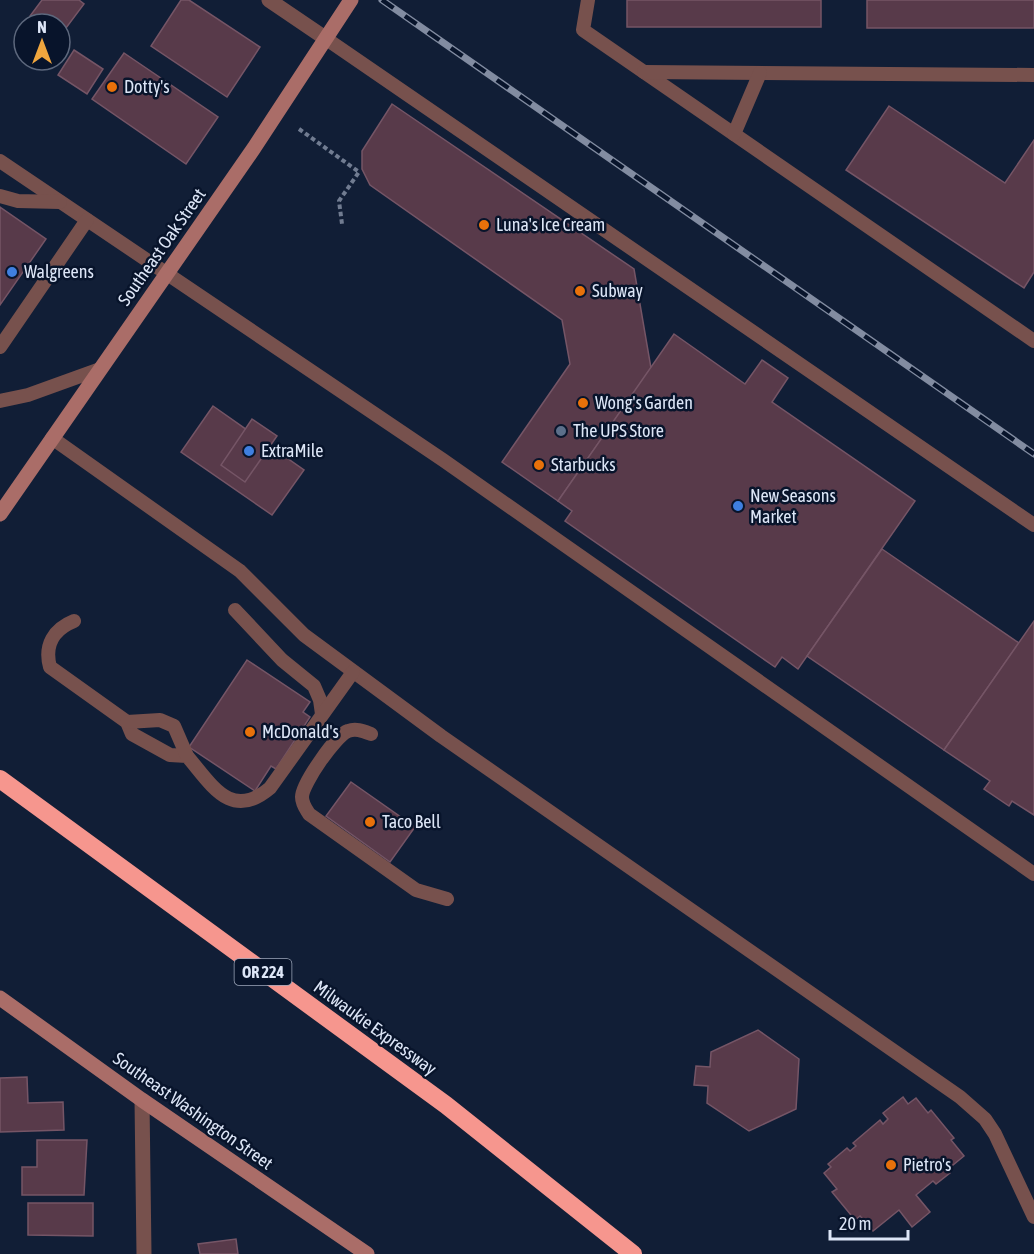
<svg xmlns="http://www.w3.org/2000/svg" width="1034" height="1254" font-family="'Asap Condensed',sans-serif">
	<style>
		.building { fill: #583a4a; stroke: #755566; stroke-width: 1.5 }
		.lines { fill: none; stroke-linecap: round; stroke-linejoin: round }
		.path { stroke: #717c91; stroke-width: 4; stroke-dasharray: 4.5 3; stroke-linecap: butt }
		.lane { stroke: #77514d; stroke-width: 14 }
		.street { stroke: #77514d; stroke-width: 15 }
		.secondary { stroke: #aa6d68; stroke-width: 15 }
		.highway { stroke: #f6968e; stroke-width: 18 }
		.rail-casing { stroke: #828ca1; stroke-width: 7 }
		.rail { stroke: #08142b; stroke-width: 4.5; stroke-dasharray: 14; stroke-linecap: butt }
		.food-dot { fill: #e8710a; stroke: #08142b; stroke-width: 2 }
		.shop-dot { fill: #3f7fe0; stroke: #08142b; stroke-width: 2 }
		.service-dot { fill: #5c6f8a; stroke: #08142b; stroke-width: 2 }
		.labels { text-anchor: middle; stroke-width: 5; stroke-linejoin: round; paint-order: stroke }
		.shield { fill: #08142b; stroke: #9da7ba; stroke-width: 1.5 }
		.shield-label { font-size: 16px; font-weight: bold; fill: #dde6f7 }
		.poi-label { font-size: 18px; fill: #dde6f7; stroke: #08142b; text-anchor: start }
		.street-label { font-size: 18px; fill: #dde6f7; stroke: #08142b }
	</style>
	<rect width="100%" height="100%" fill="#111e36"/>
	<g class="building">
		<polygon points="42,0 79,0 84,4 60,36 60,24 41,24 30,16"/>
		<polygon points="181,0 189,0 260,47 227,97 151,46"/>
		<rect x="627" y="0" width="194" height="27"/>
		<rect x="867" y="0" width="167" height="28"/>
		<polygon points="74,50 103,69 87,94 58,75"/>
		<polygon points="124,53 218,117 186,164 92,99"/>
		<polygon points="392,104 634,269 651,368 558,501 502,462 570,364 562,320 370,185 362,169 362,151"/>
		<polygon points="889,106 1005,183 1034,140 1034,272 1024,288 846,170"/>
		<polygon points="0,207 46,239 0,305"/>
		<polygon points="674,334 745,384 762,360 788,378 772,402 915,501 798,669 782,657 775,667 565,521 572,511 558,501"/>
		<polygon points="213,406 304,470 272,515 181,452"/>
		<polygon points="252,419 277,436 245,482 221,465"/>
		<polygon points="882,549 1019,643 944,750 807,656"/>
		<polygon points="1034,621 1034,815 1012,801 1009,806 984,789 990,781 944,750"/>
		<polygon points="247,660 310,702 303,712 310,717 276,769 271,766 255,791 189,747"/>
		<polygon points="351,782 415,827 390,862 326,816"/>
		<polygon points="758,1030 799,1059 796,1109 749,1131 707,1103 708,1086 694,1085 696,1066 710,1067 711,1052"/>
		<polygon points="27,1077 28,1103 63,1102 64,1130 0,1132 0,1078"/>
		<polygon points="903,1097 908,1104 916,1098 928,1113 931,1110 954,1138 951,1140 964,1156 947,1170 950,1173 936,1184 933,1181 916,1195 930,1212 912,1227 899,1210 873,1231 860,1216 855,1220 832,1192 837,1189 824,1173 831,1167 828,1164 847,1148 850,1151 856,1146 853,1143 880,1120 883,1124 888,1119 883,1113"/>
		<polygon points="37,1140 87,1140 84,1195 22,1195 22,1167 37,1167"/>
		<polygon points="28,1203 93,1203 93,1236 28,1235"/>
		<polygon points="236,1239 238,1254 200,1254 198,1244"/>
	</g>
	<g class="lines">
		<polyline class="path" points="299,129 359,172 339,201 342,224"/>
		<g class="lane">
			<polyline points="588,0 583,30 1034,341"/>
			<polyline points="325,38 1034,525"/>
			<polyline points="644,72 1034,75"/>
			<polyline points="734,134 760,73"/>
			<polyline points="0,161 443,460 1034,874"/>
			<polyline points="0,196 18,201 60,202"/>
			<polyline points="0,347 87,220"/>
			<polyline points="0,401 28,395 100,369"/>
			<polyline points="52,438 240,571 304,635 441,736 960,1097 985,1119 995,1134 1034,1217"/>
			<polyline points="235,610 282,660 314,686 320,700 322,714"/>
			<path d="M74 621C54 629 44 645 50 667L127 722 132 734 170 755 187 756C212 785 231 821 270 788L353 672"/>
			<polyline points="127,722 160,720 174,726 187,756"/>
			<path d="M371 734C363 731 356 728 348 731 336 735 302 784 302 797 302 804 306 809 309 814L416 890 447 899"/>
		</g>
		<g class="street">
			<polyline points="269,0 325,38"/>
			<polyline points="142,1100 144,1254"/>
		</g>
		<g class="secondary">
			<polyline points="0,514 254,148 351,0"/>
			<polyline points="0,998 142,1100 367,1254"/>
		</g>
		<polyline class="highway" points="0,779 446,1105 633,1254"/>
		<defs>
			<polyline id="rail" points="382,0 1034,454"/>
		</defs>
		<use href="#rail" class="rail-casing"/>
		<use href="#rail" class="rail"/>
	</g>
	<g class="food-dot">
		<circle cx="112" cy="87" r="6"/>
		<circle cx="484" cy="225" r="6"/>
		<circle cx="580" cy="291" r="6"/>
		<circle cx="583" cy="403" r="6"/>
		<circle cx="539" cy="465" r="6"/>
		<circle cx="250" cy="732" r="6"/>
		<circle cx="370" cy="822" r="6"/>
		<circle cx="891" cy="1165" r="6"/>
	</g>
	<g class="shop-dot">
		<circle cx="12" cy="272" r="6"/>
		<circle cx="249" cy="451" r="6"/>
		<circle cx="738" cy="506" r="6"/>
	</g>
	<circle class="service-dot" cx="561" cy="431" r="6"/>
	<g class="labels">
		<rect class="shield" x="234.5" y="959" width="57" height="26" rx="4.5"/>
		<g class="shield-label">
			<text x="263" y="978">OR 224</text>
		</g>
		<g class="poi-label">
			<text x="124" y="93">Dotty's</text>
			<text x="496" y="231">Luna's Ice Cream</text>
			<text x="24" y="278">Walgreens</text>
			<text x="592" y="297">Subway</text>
			<text x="595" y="409">Wong's Garden</text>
			<text x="573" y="437">The UPS Store</text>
			<text x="261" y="457">ExtraMile</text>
			<text x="551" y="471">Starbucks</text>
			<text x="750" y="502">New Seasons<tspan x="750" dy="21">Market</tspan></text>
			<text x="262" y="738">McDonald's</text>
			<text x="382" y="828">Taco Bell</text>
			<text x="903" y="1171">Pietro's</text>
		</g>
		<g class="street-label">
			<text transform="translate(162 247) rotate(-55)" y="6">Southeast Oak Street</text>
			<text transform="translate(375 1028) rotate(36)" y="6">Milwaukie Expressway</text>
			<text transform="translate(193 1111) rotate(35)" y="6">Southeast Washington Street</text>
		</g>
	</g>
	<g transform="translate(42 42)"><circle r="28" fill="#08142b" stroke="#5d687d" stroke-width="1.5"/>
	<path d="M0-4.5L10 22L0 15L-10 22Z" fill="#f0a63e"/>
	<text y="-9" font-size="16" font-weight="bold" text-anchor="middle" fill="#dde6f7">N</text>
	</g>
	<path d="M830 1230v9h78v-9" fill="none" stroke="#dde6f7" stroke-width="3"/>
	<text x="839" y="1230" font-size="18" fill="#dde6f7" stroke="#08142b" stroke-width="4.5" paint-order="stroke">20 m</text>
</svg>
